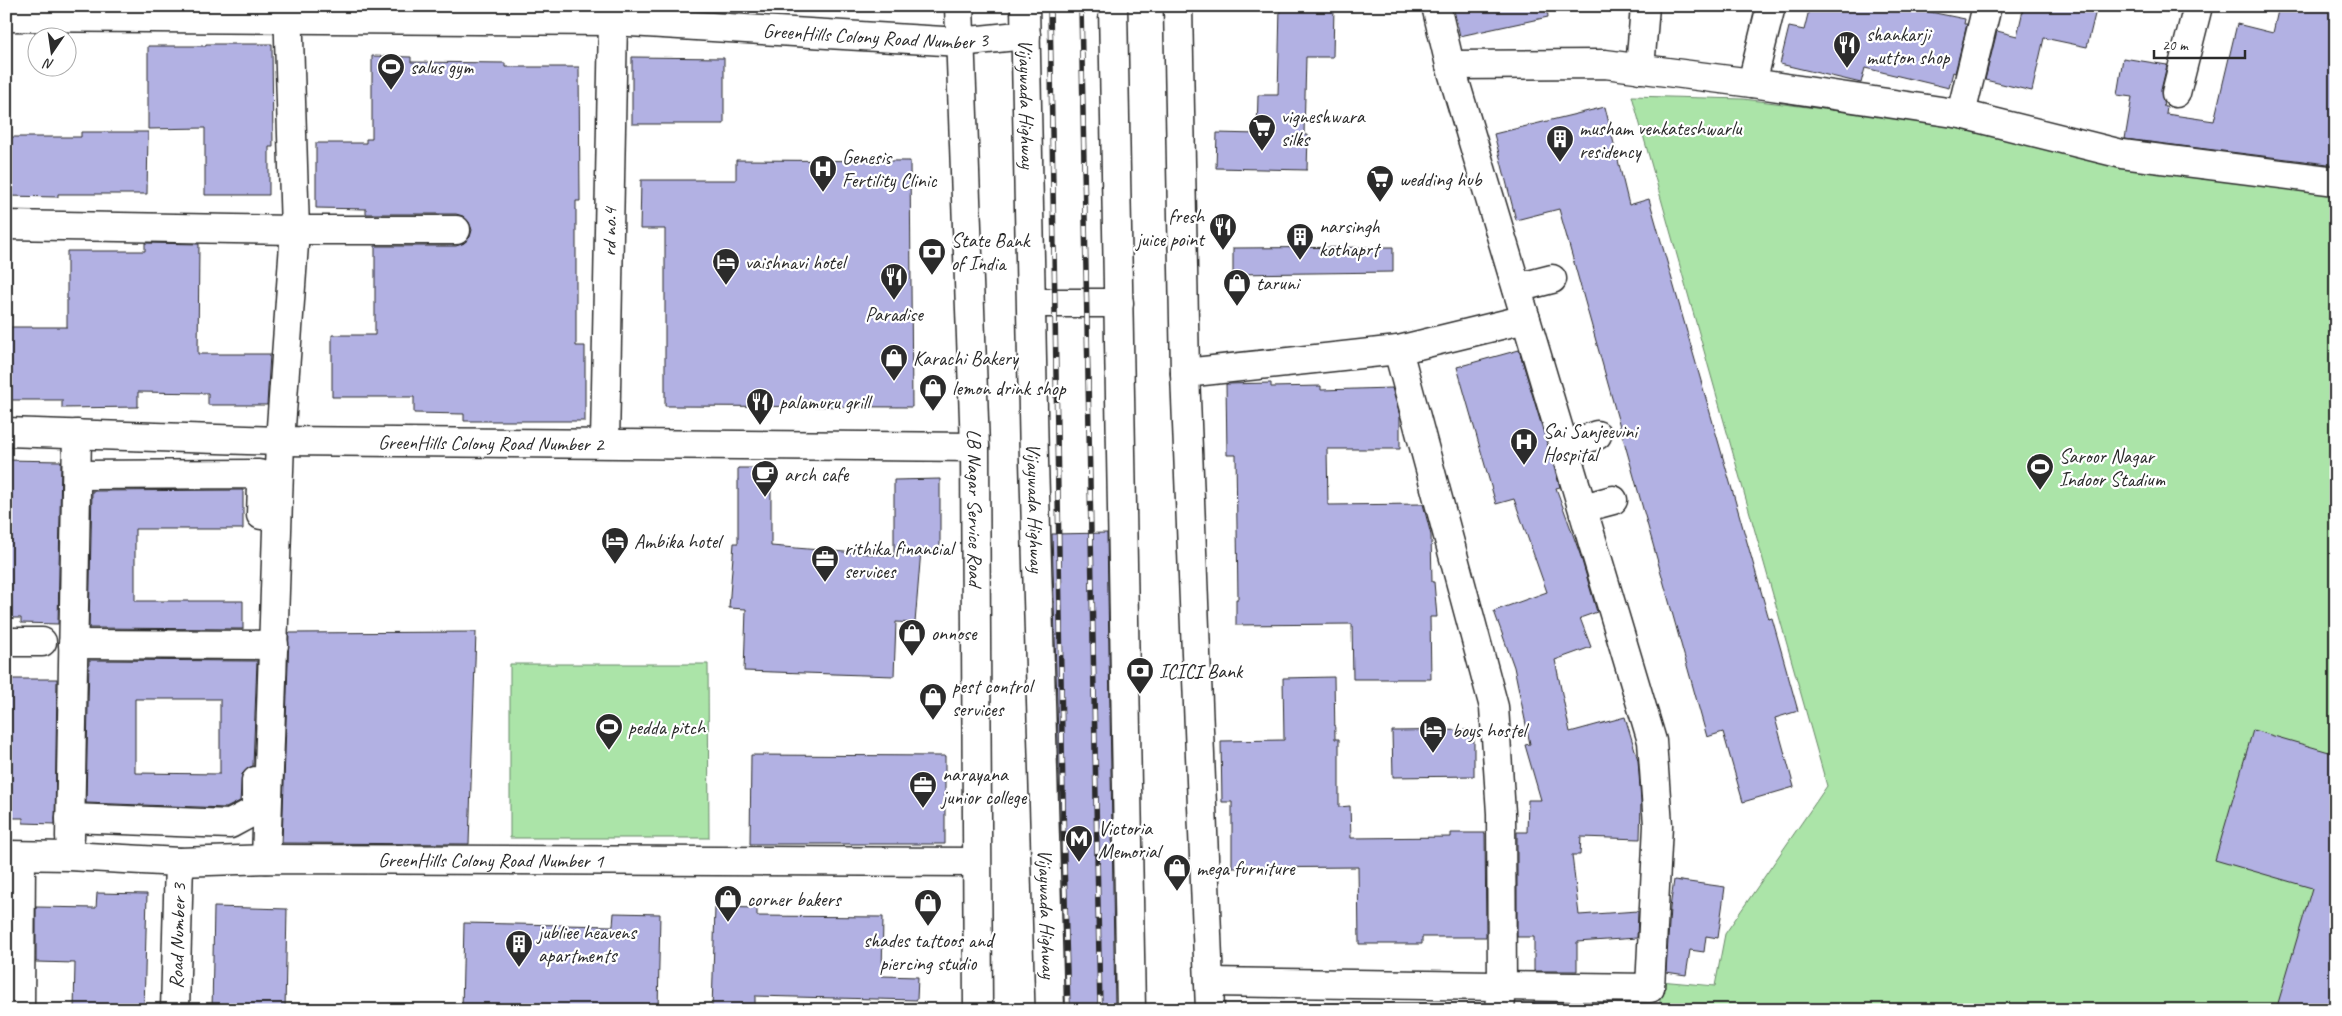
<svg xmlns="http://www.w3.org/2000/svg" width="2342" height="1016" font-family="Caveat,sans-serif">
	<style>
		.green { fill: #abe4a8; stroke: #6b886a }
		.building { fill: #b2b1e3; stroke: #2b2b2b; fill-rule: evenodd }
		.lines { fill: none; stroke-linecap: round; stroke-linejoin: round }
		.street-casing { stroke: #2b2b2b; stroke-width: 31 }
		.secondary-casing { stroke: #2b2b2b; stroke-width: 31 }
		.highway-casing { stroke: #2b2b2b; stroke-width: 31 }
		.street { stroke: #fff; stroke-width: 28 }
		.secondary { stroke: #fff; stroke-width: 28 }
		.highway { stroke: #fff; stroke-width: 28 }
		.rail-casing { stroke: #2b2b2b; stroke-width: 5.5 }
		.rail { stroke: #fff; stroke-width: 4; stroke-dasharray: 11; stroke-linecap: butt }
		.labels { text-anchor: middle; stroke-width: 4.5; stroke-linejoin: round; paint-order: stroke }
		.street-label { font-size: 20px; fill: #2b2b2b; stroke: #fff }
		.poi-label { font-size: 20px; fill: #2b2b2b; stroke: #fff; text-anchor: start }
	</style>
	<rect width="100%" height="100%" fill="#fff"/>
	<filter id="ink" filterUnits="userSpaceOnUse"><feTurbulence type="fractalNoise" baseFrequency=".02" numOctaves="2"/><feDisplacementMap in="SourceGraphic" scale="10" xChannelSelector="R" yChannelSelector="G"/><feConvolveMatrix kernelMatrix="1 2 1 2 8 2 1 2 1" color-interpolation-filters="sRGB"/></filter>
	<g filter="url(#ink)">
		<g class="green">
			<polygon points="1632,96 1743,99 2048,137 2276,187 2336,195 2336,1010 1660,1010 1660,981 1715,986 1725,934 1827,786"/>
			<polygon points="510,664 708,664 709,838 510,838"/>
		</g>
		<g class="building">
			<polygon points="1280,6 1334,6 1333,57 1306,57 1304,135 1308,135 1307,170 1216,168 1217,133 1257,134 1258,95 1278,95"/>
			<polygon points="1453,6 1547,6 1548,17 1460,36"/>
			<polygon points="1810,6 1900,6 1965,19 1964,24 1967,24 1955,73 1953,72 1949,88 1865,68 1861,83 1780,64 1789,27 1804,30"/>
			<polygon points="2024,6 2097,6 2087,47 2044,38 2032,91 1985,80 1997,31 2017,36"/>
			<polygon points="2279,6 2336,6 2336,165 2125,139 2132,97 2117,95 2123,58 2167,65 2161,90 2164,107 2167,107 2166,114 2214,121 2237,24 2273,33"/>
			<polygon points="206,44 272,44 273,147 269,147 269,195 205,195 205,128 148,129 148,46 206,46"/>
			<polygon points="372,56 411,57 411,62 505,63 505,67 579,67 580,201 576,201 576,346 585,346 585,421 464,421 464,414 414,413 414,397 332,397 332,335 375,335 375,246 456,246 464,243 470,237 472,230 469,222 463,216 456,214 366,214 366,209 316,208 316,143 366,143 366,139 372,139"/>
			<polygon points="632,57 724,58 724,124 632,124"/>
			<polygon points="1605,107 1629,205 1649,199 1769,619 1772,618 1798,711 1775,718 1794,787 1743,802 1723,732 1707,737 1559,209 1516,220 1494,134"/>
			<polygon points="81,132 148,132 147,194 58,194 58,197 6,196 6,137 81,137"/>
			<polygon points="736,160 910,161 912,407 665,406 665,229 640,229 641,180 736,180"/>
			<polygon points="145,243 199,244 198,354 270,354 267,405 208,405 208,393 138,392 138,407 62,408 62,400 6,400 6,327 67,327 67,251 145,251"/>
			<polygon points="1390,247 1393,247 1393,272 1233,274 1233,248"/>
			<polygon points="1519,350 1560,487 1556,488 1580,554 1597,612 1580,618 1591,647 1555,660 1570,732 1625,717 1638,760 1641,802 1640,839 1581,837 1580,855 1572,855 1579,915 1638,911 1637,938 1577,942 1577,971 1534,971 1534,937 1517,937 1517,832 1527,832 1528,800 1541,800 1525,745 1530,744 1514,667 1494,611 1547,592 1514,499 1496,504 1457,367"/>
			<polygon points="1271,383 1271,387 1321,386 1321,390 1392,388 1400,416 1400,449 1327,449 1328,505 1423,504 1431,535 1432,582 1434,582 1437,617 1430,617 1431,679 1353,679 1352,624 1236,625 1236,599 1238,599 1236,455 1227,455 1226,384"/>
			<polygon points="6,460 61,461 58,624 21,623 21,618 6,618"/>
			<polygon points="738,468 771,468 771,546 894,556 894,480 940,479 940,550 921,550 915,623 896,622 894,676 744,671 746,609 729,608 734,543 738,543"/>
			<polygon points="243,490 243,529 135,529 135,601 243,601 243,629 89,628 92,491"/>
			<polygon points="1107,533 1115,1010 1066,1010 1052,534"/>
			<polygon points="476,632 469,844 282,843 289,633"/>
			<path d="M89 660 257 661 253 766 248 768 242 774 240 801 226 808 86 803ZM135 699H220V774L135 773Z"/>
			<polygon points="1334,677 1335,739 1339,739 1339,807 1350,806 1351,838 1451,837 1451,833 1485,833 1486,937 1422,937 1422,944 1359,944 1358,867 1232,868 1232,802 1222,802 1221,741 1284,740 1283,678"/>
			<polygon points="6,679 57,679 55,824 23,823 23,818 6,818"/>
			<polygon points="1474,730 1474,776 1393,777 1392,731"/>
			<polygon points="2253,730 2336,754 2336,1010 2276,1010 2312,888 2215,860"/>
			<polygon points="751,755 945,756 945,844 750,844"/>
			<polygon points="1674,880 1725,887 1718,938 1706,936 1704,952 1690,950 1686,975 1666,972 1670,908"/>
			<polygon points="97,893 147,894 144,1010 74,1010 75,963 36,962 36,907 96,908"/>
			<polygon points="214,907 287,909 285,1010 212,1010"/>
			<polygon points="715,907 757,908 757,916 883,917 882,976 918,977 917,1000 755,996 755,1010 712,1010"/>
			<polygon points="614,913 660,914 658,1010 462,1010 464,923 613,926"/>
			<polygon points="1534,1002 1578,1003 1578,1010 1534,1010"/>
		</g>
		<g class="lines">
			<defs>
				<g id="street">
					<path id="s1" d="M6 17 613 21 960 42 1026 35"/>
					<polyline points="1450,65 1605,64 1752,83 1961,114 2122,154 2336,181"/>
					<polyline points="1640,69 1645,6"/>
					<polyline points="1752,83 1771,6"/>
					<polyline points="2176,93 2198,6"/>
					<polyline points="1961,114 1987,6"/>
					<polyline points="6,225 295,230 456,230"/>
					<polyline points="1517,288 1552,279"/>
					<polyline points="1398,350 1494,707 1501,813 1502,987 1500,1010"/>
					<polyline points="1185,373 1398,350 1526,319"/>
					<path id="s2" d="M6 432 280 441 975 447"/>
					<path id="s3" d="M605 443 613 21"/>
					<polyline points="1564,446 1597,435"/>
					<polyline points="77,475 259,474 262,485 261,515"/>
					<polyline points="1583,508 1613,500"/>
					<polyline points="6,642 42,642"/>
					<polyline points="73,644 274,645"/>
					<polyline points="70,818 230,824 256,810 256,781"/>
					<polyline points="70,837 77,434"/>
					<path id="s4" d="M6 855 69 856 179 862 266 859 976 862"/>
					<polyline points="266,859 280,441 295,230 288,6"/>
					<polyline points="1209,982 1650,988 1658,825 1652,741 1450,65 1436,6"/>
					<polyline points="20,1010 21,856"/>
					<path id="s5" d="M175 1010 179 862"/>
				</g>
				<g id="secondary">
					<path id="s6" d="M959 6 975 447 978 1010"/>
					<polyline points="1178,6 1185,373 1210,1010"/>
				</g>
				<g id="highway">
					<path id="s7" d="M1025 6 1034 461 1050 1010"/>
					<polyline points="1113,6 1131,1010"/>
					<polyline points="1033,303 1119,303"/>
				</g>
			</defs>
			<use href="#street" class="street-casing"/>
			<use href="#secondary" class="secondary-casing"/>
			<use href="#highway" class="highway-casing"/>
			<use href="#street" class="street"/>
			<use href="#secondary" class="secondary"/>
			<use href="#highway" class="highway"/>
			<defs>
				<g id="rail">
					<polyline points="1050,6 1064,860 1068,1010"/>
					<polyline points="1081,6 1100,1010"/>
				</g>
			</defs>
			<use href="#rail" class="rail-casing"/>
			<use href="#rail" class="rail"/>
		</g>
	</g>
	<defs>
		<symbol id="restaurant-pin" viewBox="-11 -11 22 30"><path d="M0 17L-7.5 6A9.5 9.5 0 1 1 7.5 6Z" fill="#2b2b2b" stroke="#fff"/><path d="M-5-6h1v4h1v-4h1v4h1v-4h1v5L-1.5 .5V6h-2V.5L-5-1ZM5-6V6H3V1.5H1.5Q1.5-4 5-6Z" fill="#fff"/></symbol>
		<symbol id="stadium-pin" viewBox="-11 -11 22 30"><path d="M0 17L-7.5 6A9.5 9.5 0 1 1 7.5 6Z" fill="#2b2b2b" stroke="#fff"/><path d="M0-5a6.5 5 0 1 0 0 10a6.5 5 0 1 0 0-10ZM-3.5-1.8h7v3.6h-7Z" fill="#fff"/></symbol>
		<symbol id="supermarket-pin" viewBox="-11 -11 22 30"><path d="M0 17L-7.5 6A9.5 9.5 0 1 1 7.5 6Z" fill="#2b2b2b" stroke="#fff"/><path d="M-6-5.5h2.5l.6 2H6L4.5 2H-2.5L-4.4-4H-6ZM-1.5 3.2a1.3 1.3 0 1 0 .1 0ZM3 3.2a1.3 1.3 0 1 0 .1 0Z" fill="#fff"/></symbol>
		<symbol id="building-pin" viewBox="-11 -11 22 30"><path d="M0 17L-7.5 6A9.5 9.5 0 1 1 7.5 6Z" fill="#2b2b2b" stroke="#fff"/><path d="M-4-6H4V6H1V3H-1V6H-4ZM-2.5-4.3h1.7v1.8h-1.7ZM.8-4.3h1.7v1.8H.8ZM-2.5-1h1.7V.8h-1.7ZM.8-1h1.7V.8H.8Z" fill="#fff"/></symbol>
		<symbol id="hospital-pin" viewBox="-11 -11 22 30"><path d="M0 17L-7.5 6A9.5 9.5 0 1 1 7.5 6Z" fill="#2b2b2b" stroke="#fff"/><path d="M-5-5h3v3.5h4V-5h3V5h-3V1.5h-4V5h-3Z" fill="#fff"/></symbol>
		<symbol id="bank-pin" viewBox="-11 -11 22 30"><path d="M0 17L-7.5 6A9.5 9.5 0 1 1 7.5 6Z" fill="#2b2b2b" stroke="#fff"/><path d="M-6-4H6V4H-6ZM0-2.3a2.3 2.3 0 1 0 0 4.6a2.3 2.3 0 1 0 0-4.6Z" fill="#fff"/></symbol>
		<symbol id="hotel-pin" viewBox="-11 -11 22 30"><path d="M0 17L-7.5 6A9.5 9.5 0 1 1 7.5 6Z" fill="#2b2b2b" stroke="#fff"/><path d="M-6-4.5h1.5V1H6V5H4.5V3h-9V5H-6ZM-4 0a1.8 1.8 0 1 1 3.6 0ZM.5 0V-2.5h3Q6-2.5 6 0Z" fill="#fff"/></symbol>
		<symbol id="shop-pin" viewBox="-11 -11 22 30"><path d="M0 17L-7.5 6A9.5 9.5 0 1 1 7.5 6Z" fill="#2b2b2b" stroke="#fff"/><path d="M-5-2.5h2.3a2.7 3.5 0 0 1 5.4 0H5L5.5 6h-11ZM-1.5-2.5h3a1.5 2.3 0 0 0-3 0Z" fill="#fff"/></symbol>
		<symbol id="cafe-pin" viewBox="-11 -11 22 30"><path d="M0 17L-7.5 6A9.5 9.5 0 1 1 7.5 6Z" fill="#2b2b2b" stroke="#fff"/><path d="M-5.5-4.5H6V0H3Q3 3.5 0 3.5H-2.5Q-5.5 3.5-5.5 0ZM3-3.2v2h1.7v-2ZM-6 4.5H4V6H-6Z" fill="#fff"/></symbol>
		<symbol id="office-pin" viewBox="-11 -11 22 30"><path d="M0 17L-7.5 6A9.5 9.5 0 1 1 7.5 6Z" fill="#2b2b2b" stroke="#fff"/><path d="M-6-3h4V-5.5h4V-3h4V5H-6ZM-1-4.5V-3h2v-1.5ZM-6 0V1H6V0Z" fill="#fff"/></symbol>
		<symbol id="metro-pin" viewBox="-11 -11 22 30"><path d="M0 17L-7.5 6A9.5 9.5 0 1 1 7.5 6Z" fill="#2b2b2b" stroke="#fff"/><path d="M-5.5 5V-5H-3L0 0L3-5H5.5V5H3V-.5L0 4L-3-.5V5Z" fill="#fff"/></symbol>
	</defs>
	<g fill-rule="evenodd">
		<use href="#restaurant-pin" x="1831" y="29" width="32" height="43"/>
		<use href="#stadium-pin" x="375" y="51" width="32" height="43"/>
		<use href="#supermarket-pin" x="1246" y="112" width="32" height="43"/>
		<use href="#building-pin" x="1544" y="123" width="32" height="43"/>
		<use href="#hospital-pin" x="807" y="153" width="32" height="43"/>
		<use href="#supermarket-pin" x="1364" y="163" width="32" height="43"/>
		<use href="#restaurant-pin" x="1207" y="211" width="32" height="43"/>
		<use href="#building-pin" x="1284" y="221" width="32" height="43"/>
		<use href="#bank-pin" x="916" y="236" width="32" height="43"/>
		<use href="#hotel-pin" x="710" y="246" width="32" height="43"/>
		<use href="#restaurant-pin" x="878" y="261" width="32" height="43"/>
		<use href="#shop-pin" x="1221" y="267" width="32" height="43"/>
		<use href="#shop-pin" x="878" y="342" width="32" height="43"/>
		<use href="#shop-pin" x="917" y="372" width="32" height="43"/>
		<use href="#restaurant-pin" x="744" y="386" width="32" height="43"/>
		<use href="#hospital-pin" x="1508" y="426" width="32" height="43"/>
		<use href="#stadium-pin" x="2024" y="451" width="32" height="43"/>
		<use href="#cafe-pin" x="749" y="458" width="32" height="43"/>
		<use href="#hotel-pin" x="599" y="525" width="32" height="43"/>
		<use href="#office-pin" x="809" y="543" width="32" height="43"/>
		<use href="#shop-pin" x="896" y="617" width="32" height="43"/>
		<use href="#bank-pin" x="1124" y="655" width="32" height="43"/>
		<use href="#shop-pin" x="917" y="681" width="32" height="43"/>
		<use href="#stadium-pin" x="593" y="711" width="32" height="43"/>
		<use href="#hotel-pin" x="1417" y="714" width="32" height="43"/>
		<use href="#office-pin" x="907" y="769" width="32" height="43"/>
		<use href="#metro-pin" x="1063" y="823" width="32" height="43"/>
		<use href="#shop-pin" x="1161" y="852" width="32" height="43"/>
		<use href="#shop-pin" x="712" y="883" width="32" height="43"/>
		<use href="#shop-pin" x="912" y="887" width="32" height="43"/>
		<use href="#building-pin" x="503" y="928" width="32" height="43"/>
	</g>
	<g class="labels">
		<g class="street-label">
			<text dy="7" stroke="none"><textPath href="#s1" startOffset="870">GreenHills Colony Road Number 3</textPath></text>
			<text dy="7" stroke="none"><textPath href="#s7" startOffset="98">Vijaywada Highway</textPath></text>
			<text dy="7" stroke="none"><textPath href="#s3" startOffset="211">rd no.4</textPath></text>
			<text dy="7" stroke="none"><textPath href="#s2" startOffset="485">GreenHills Colony Road Number 2</textPath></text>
			<text dy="7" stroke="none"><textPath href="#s6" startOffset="502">LB Nagar Service Road</textPath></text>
			<text dy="7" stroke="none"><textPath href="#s7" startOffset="502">Vijaywada Highway</textPath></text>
			<text dy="7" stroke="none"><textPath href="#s4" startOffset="485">GreenHills Colony Road Number 1</textPath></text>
			<text dy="7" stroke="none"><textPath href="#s7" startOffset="908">Vijaywada Highway</textPath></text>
			<text dy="7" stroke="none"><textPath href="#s5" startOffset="74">Road Number 3</textPath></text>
		</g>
		<g class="poi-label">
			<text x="1866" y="41">shankarji<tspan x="1866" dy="23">mutton shop</tspan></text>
			<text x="410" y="74">salus gym</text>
			<text x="1281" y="123">vigneshwara<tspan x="1281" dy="23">silks</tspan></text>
			<text x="1579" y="135">musham venkateshwarlu<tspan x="1579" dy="23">residency</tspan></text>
			<text x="842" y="164">Genesis<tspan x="842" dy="23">Fertility Clinic</tspan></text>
			<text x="1399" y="186">wedding hub</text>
			<text x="1204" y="223" text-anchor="end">fresh<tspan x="1204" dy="23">juice point</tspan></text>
			<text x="1319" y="233">narsingh<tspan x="1319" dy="23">kothaprt</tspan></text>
			<text x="951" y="247">State Bank<tspan x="951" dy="23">of India</tspan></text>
			<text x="745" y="269">vaishnavi hotel</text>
			<text x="1256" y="290">taruni</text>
			<text x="894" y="321" text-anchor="middle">Paradise</text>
			<text x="913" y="365">Karachi Bakery</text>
			<text x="952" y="395">lemon drink shop</text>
			<text x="779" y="409">palamuru grill</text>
			<text x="1543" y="438">Sai Sanjeevini<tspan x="1543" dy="23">Hospital</tspan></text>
			<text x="2059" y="463">Saroor Nagar<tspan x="2059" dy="23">Indoor Stadium</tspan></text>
			<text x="784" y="481">arch cafe</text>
			<text x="634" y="548">Ambika hotel</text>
			<text x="844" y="555">rithika financial<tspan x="844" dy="23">services</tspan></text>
			<text x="931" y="640">onnose</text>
			<text x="1159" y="678">ICICI Bank</text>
			<text x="952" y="693">pest control<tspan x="952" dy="23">services</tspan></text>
			<text x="628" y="734">pedda pitch</text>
			<text x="1452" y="737">boys hostel</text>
			<text x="942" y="781">narayana<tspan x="942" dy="23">junior college</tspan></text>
			<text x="1098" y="835">Victoria<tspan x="1098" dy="23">Memorial</tspan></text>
			<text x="1196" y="875">mega furniture</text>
			<text x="747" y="906">corner bakers</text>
			<text x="538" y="939">jubliee heavens<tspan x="538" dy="23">apartments</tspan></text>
			<text x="928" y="947" text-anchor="middle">shades tattoos and<tspan x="928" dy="23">piercing studio</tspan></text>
		</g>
	</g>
	<rect width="2342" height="1016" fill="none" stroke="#fff" stroke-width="25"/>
	<rect x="12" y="12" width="2317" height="991" fill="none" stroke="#2b2b2b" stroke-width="2" filter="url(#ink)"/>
	<g transform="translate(52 52) rotate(193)"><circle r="24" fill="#ffffff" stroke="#aaaaaa"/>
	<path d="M0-4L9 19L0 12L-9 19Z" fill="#2b2b2b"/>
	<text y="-8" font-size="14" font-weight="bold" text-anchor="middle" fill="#2b2b2b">N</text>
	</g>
	<path d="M2154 50v8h91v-8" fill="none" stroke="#2b2b2b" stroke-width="2.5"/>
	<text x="2162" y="50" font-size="15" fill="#2b2b2b" stroke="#ffffff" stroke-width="4" paint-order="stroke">20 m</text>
</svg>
